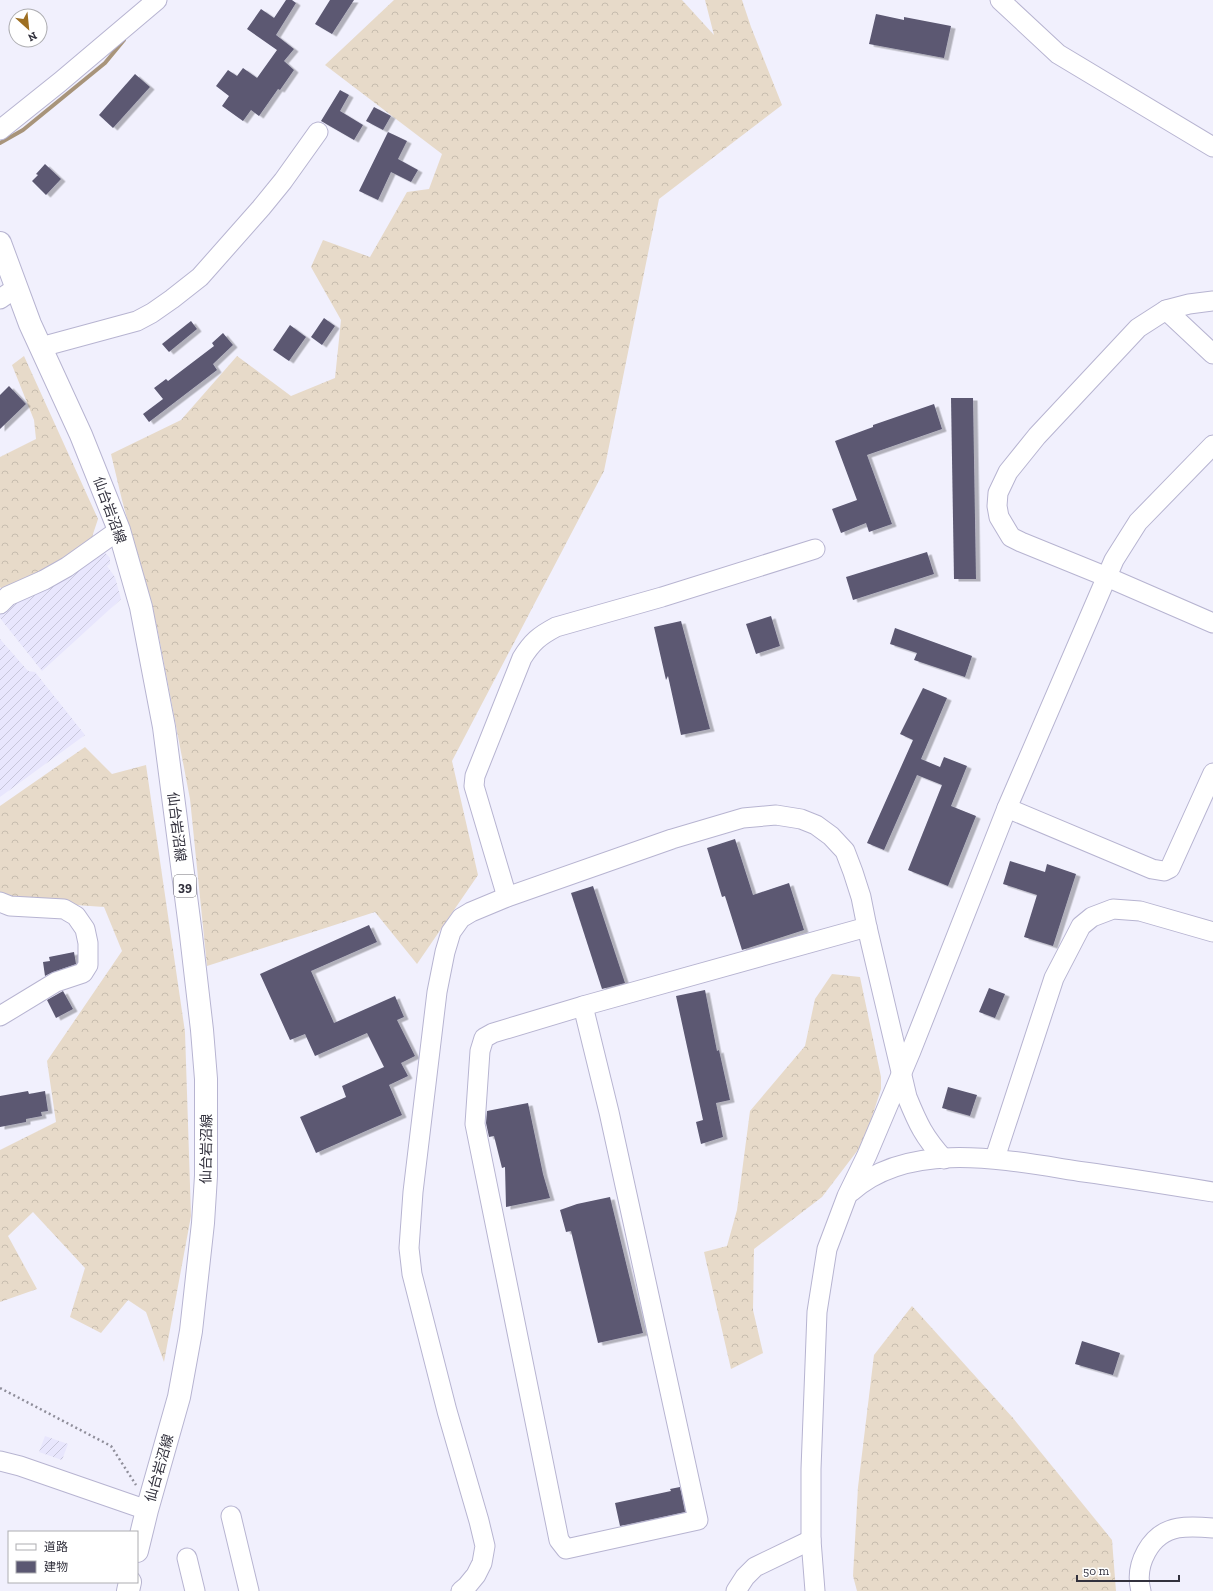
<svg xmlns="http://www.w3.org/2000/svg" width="1213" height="1591" font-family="'Zilla Slab','Noto Sans JP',serif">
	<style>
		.industrial { fill: url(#industrial-furrows) }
		.forest { fill: url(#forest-crowns) }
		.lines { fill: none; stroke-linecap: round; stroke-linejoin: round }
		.stream { stroke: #a8947a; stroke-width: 4 }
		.building { fill: #5b5872; filter: url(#shadow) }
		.minor-casing { stroke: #b7b4d1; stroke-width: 21 }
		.major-casing { stroke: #b7b4d1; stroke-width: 24 }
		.path { stroke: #8f8e9a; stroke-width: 2.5; stroke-dasharray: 2 3; stroke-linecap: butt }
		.minor { stroke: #fff; stroke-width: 19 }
		.major { stroke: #fff; stroke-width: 22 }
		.labels { text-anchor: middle; stroke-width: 4; stroke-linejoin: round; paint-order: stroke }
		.shield { fill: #fff; stroke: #706f77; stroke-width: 1 }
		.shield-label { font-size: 13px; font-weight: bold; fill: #32313d }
		.street-label { font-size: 14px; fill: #32313d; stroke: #fff }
	</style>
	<defs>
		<pattern id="industrial-furrows" width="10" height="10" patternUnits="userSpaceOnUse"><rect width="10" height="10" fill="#e8e6fd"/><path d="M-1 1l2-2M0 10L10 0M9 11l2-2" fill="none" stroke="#c7c6da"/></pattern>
		<pattern id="forest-crowns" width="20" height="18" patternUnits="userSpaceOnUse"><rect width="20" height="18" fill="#e7dac9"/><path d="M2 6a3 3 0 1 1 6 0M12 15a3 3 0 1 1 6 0" fill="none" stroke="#c7bcae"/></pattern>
		<filter id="shadow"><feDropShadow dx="4.5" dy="2.5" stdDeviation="0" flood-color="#0004"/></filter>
	</defs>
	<rect width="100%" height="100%" fill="#f1f0fd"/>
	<g class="industrial">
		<polygon points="101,548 110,558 110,564 107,566 115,577 121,599 42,671 0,618 0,609"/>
		<polygon points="0,639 28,671 35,672 85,735 0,797"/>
		<polygon points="45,1436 68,1444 62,1460 39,1452"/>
	</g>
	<g class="forest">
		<polygon points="394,0 682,0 714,35 705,0 742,0 751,27 782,105 659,199 604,471 452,761 478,875 417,964 375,912 207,966 190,799 157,627 122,500 111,454 181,420 237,356 291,396 335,378 341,320 311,267 323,240 370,257 407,192 429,189 442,154 325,65"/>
		<polygon points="24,356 98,519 88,549 2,589 0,587 0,457 36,439 34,420 12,365"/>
		<polygon points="85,747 112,774 146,765 185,1032 191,1216 164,1362 146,1312 128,1300 101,1333 70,1317 85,1268 33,1212 8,1236 37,1289 0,1302 0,1150 56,1122 47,1061 122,951 104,907 5,900 0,904 0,806"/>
		<polygon points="832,974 860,977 881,1077 881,1089 864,1142 822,1197 754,1249 753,1310 763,1353 731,1369 704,1252 727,1246 737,1210 750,1111 805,1046 815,999"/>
		<polygon points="912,1306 1013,1418 1112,1540 1116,1591 857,1591 853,1576 858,1487 874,1355"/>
	</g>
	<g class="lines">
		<polyline class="stream" points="0,143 23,130 105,63 124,40"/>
	</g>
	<g class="building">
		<polygon points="286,0 292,0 296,3 276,35 294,49 284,61 294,70 280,90 278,89 259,116 251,110 243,121 222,106 229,96 216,86 228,70 237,76 243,68 257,78 277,50 247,29 261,9 274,18"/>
		<polygon points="330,0 354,0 332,34 315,24"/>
		<polygon points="876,14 904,20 904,17 951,26 944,58 869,44"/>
		<polygon points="135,74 150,87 113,128 99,115"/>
		<polygon points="340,90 349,95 340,111 363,125 354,140 321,121"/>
		<polygon points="374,107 391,116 383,130 366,121"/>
		<polygon points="388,132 407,141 398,159 418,170 411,182 391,172 378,200 359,191"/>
		<polygon points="45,164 61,179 46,195 32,181 38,175 36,174"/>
		<polygon points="324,318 335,326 322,345 311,337"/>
		<polygon points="191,321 197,329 169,352 162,344"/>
		<polygon points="290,325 306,337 289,361 273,350"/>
		<polygon points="223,333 233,345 213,364 217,370 149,422 143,414 163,399 154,388 166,379 168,381 214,346 212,343"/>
		<polygon points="9,386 26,404 0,429 0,395"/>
		<polygon points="951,398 973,398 976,579 954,579"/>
		<polygon points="934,404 942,429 867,455 892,524 869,532 866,523 841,533 832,509 857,500 835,441 873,427 873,425"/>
		<polygon points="927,552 934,574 853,600 846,577"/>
		<polygon points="771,616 780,646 756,654 746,624"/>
		<polygon points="681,621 710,729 681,735 668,676 666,680 654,627"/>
		<polygon points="895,628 972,656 965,677 914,660 917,653 890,644"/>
		<polygon points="923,688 947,698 921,759 940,767 944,757 967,766 951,806 976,816 948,886 908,870 942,785 917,775 884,850 867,843 913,740 900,734"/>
		<polygon points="735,839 753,895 789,883 804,930 742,950 725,896 722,897 707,848"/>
		<polygon points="1010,861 1045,872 1047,864 1076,874 1053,946 1024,937 1037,895 1003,884"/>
		<polygon points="593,886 625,983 602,989 571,893"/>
		<polygon points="369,925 377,942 311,971 334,1023 395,996 404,1017 397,1020 415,1056 401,1063 408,1076 389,1085 402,1115 316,1153 300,1117 346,1097 342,1086 384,1067 367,1033 315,1056 305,1034 290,1040 260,974"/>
		<polygon points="74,952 76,964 53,972 45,976 43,962 50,961 49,957"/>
		<polygon points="989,988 1005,994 995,1018 979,1012"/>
		<polygon points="705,990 717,1051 719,1050 730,1100 716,1103 723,1137 701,1144 696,1122 703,1120 676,996"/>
		<polygon points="63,991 73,1009 56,1018 47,1000"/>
		<polygon points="948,1087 977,1095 970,1116 942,1108"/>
		<polygon points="28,1091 29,1094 45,1091 48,1111 41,1112 42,1116 26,1119 26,1122 0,1127 0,1096"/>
		<polygon points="528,1103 543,1174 550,1198 506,1207 505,1167 502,1168 494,1136 489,1137 486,1123 487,1111"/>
		<polygon points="610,1197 643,1333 598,1343 571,1231 566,1232 560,1210 577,1204"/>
		<polygon points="1082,1341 1120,1353 1113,1375 1075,1364"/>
		<polygon points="680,1487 685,1512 620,1526 615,1503 671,1491 670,1489"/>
	</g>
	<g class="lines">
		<defs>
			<g id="minor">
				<polyline points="1000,0 1058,54 1213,147"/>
				<polyline points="0,130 60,82 157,0"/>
				<polyline points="0,299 16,288"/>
				<polyline points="1213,301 1189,304 1166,310 1138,328 1037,436 1008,472 998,493 997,506 999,517 1011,537 1021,542 1107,577 1213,623"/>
				<polyline points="1166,310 1213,354"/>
				<polyline points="41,347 137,321 152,313 172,299 200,277 261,208 283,181 318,132"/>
				<polyline points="0,604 8,596 44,580 67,567 119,530"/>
				<polyline points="1007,808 1152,869 1164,871 1170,868 1213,773"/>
				<path d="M507 897 474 786 475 776 522 658C532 642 539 636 556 627L662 597 815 549"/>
				<polyline points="0,902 10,906 64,909 76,916 85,929 88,943 88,965 83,973 56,982 0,1016"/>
				<polygon points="583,1006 609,1112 698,1520 566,1549 559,1540 475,1124 480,1051 484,1038 493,1033"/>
				<polyline points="583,1006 867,927"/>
				<polyline points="995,1158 1054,978 1081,926 1092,917 1113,909 1140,911 1213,932"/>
				<path d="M851 1192C911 1138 1011 1161 1084 1172 1127 1178 1170 1185 1213 1192"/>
				<polyline points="0,1461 20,1466 147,1510"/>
				<polyline points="231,1516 249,1591"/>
				<polyline points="187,1558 195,1591"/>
				<path d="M461 1591 467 1586 476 1575 482 1563 485 1546 479 1521 447 1411 412 1274 409 1248 413 1192 437 992 445 952 451 932 461 918 471 912 507 897 672 839 743 818 776 815 801 819 816 825 831 836 845 851 853 872 861 897 867 927 907 1097C918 1124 924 1137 944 1159"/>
				<polyline points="736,1591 745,1577 755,1567 811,1540"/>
				<polyline points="815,1591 811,1540 811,1469 817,1312 827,1249 847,1196 867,1155 911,1051 1007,808 1114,560 1138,522 1213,445"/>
				<path d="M1141 1591C1134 1565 1150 1533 1178 1528 1189 1526 1202 1527 1213 1528"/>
			</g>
			<g id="major">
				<polyline points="0,243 30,324 81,435 119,530 141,607 164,727 191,935 202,1030 206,1079 206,1176 203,1223 191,1331 179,1397 147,1510 137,1551"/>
				<polyline points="128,1591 130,1582"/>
			</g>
		</defs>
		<use href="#minor" class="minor-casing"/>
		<use href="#major" class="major-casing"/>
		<polyline class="path" points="0,1388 111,1446 136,1485"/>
		<use href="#minor" class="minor"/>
		<use href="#major" class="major"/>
	</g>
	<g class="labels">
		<rect class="shield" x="174" y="875" width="22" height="22" rx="3"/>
		<g class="shield-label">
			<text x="185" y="891">39</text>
		</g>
		<g class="street-label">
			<text transform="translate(110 510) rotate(70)" y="5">仙台岩沼線</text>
			<text transform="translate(177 827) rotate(83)" y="5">仙台岩沼線</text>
			<text transform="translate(206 1149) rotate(-89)" y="5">仙台岩沼線</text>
			<text transform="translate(159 1468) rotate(-74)" y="5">仙台岩沼線</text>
		</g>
	</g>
	<rect x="8" y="1531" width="130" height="52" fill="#ffffff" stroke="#adadb1"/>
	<rect x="16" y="1544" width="20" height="6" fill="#ffffff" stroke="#adadb1"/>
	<text x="44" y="1551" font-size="12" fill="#32313d">道路</text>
	<rect x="16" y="1561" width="20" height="12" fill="#5b5872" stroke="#adadb1"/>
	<text x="44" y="1571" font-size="12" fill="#32313d">建物</text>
	<g transform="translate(28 28) rotate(153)"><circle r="19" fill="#ffffff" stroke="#adadb1"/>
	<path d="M0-3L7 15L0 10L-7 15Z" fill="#9e6f22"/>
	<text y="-6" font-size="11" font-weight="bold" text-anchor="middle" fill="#32313d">N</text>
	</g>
	<path d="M1077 1575v6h102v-6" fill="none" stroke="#32313d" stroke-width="2"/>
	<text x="1083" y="1575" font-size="12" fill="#32313d" stroke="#ffffff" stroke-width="3" paint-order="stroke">50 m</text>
</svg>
